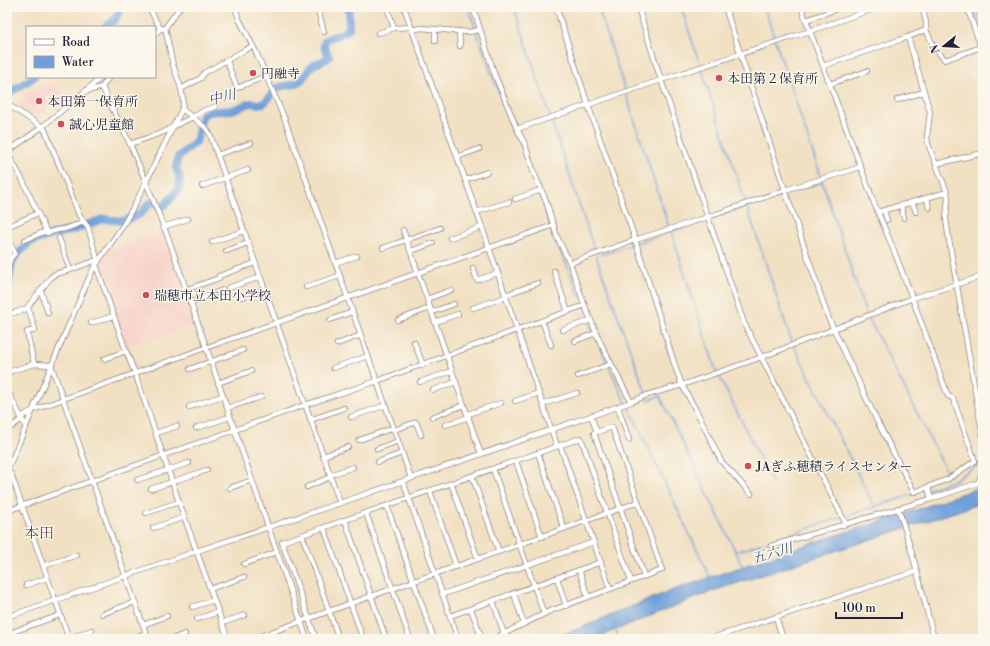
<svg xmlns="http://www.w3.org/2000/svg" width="990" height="646" font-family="'Libre Bodoni','Noto Serif JP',serif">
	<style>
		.built { fill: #f7d1c7 }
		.industrial { fill: #d2bfc0 }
		.water { fill: #70a0da; stroke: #49618a }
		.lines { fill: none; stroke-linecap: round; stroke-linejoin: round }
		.stream { stroke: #70a0da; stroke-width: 1.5 }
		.river { stroke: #70a0da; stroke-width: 8 }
		.minor-casing { stroke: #8a817e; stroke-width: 6 }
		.minor { stroke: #fff; stroke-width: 4.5 }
		.poi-dot { fill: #d1495b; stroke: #fbf7ec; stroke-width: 1.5 }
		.labels { text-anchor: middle; stroke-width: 3; stroke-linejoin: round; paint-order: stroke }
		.poi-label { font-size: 13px; fill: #22223b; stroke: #fbf7ec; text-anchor: start }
		.water-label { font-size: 14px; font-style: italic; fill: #41547b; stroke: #fbf7ec }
		.quarter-label { font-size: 15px; fill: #634a58; stroke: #fbf7ec }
	</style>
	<rect width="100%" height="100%" fill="#fbf7ec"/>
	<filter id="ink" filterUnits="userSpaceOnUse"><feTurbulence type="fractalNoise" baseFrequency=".025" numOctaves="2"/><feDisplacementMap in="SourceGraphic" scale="8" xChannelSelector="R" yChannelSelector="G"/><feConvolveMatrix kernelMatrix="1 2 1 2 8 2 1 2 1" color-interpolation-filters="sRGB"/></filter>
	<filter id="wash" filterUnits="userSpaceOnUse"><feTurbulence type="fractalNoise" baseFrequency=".012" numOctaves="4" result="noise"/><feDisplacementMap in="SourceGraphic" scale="16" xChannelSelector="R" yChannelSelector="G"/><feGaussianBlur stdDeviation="0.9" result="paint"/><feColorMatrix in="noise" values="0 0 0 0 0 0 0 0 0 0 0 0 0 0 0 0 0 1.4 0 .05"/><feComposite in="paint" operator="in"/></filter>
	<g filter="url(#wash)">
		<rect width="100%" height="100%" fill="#f1e0c2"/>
		<g class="built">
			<polygon points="55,82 64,97 33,119 14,106 33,90"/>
			<polygon points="162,232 195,324 148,341 147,338 126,346 98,265 108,251"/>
		</g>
		<polygon class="industrial" points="970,7 983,7 983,42"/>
		<polygon class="water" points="983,486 983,502 970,507 710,592 593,639 553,639 670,591 818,541 910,512"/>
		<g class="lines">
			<g class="stream">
				<polyline points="468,7 493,78 521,145 529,169 540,195 554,239 567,265 579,296"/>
				<polyline points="514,7 595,252"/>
				<polyline points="598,7 625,90"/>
				<polyline points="681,7 792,343"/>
				<polyline points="764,7 821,177"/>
				<polyline points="626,94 669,227"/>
				<polyline points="822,181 866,314"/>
				<polyline points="671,231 715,368 773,484"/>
				<polyline points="600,255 822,182"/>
				<polyline points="596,256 646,393"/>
				<polyline points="868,317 949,476"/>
				<polyline points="589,323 593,332"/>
				<polyline points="600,346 621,393 633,416 710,577"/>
				<polyline points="794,346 875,508"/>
				<polyline points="647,397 648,400 660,396 743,567"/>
				<polyline points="924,491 953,481 978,465"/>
				<polyline points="735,552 914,494"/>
				<polyline points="616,629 618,639"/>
			</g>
			<g class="river">
				<polyline points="105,27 115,19 122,7"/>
				<polyline points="7,94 34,77"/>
				<path d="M7 296 12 263 16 256 29 243 55 234 73 230 103 219 123 221 131 218 140 214 150 203 163 206C172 198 183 189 179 176 179 174 177 172 177 170 176 166 177 161 178 157L196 142 202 116 208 112 232 110 251 103 258 104 264 103 270 97 275 89 282 86 295 84 301 80 313 65 327 59 329 57 324 46 325 41 329 38 345 32 349 28V10L350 7"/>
			</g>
		</g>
	</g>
	<g filter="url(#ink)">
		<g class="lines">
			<defs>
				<g id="minor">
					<polyline points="149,7 160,29"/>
					<polyline points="235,7 239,19 255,50 285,120 411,478"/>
					<polyline points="317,7 324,32"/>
					<polyline points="387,7 394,28"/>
					<polyline points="404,7 482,227 557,446"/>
					<polyline points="473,7 494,73 517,129 524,142 534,173 546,201 557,237 570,263 584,304 601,344 631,402"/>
					<polyline points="556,7 588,105 633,233 676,369 682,385 698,414 721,461 751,494"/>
					<polyline points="638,7 661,80 744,323 846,524"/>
					<polyline points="725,7 785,190 828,317 877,421 914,492 928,487 931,499"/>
					<path d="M801 7 876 208C903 269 925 333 948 396L953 398 975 461 948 479 928 487"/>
					<polyline points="967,7 983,53"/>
					<polyline points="806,20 842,7"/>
					<polyline points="435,29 435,41"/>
					<polyline points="412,30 421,28 468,32 480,30"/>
					<polyline points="926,30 934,47 945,60 981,47"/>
					<polyline points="459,31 460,46"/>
					<polyline points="378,33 394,28 411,27"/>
					<polyline points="155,34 160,29 165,28 180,7"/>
					<polyline points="908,37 930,112 927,137 928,144 947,192 948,198 946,219 949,240 983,437"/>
					<polyline points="227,61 237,88 266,76"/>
					<polyline points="823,66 908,37 926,30 926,22 922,7"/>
					<polyline points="830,84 867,71"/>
					<polyline points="102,87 109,77"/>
					<polyline points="181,89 201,78 204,73 245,50 253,46"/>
					<polyline points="84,92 102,87 130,144 146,182 169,240 307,639"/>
					<polyline points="897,100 924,92"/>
					<polyline points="7,104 42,127 45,130 73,199 79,215 88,227 98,262"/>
					<polyline points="182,109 206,128 210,134 340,503"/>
					<polyline points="517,129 661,80 810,31 879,7"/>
					<polyline points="130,144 164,132 174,126 193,117 205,110 215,107"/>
					<polyline points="7,152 42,127 102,77"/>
					<polyline points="217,155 251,143"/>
					<polyline points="7,157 9,156 22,179 47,233 57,230 65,229 84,222"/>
					<polyline points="457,157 479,149"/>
					<polyline points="936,164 983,153"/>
					<polyline points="465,180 487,172"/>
					<polyline points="202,186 248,170"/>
					<polyline points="927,198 929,208"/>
					<polyline points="515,199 541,190"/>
					<polyline points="912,202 916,212"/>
					<polyline points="901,206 904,218"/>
					<polyline points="884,211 887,220"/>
					<polyline points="476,212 509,202"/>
					<polyline points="878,212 947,192"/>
					<polyline points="7,227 38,213"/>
					<polyline points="163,227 188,219"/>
					<polyline points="403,230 481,454"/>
					<path d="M7 237 15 253C9 259 8 266 7 274"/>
					<polyline points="59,238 70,270"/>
					<polyline points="450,238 482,227"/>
					<polyline points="25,240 46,231"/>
					<polyline points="212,242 244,231"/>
					<polyline points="383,248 440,228"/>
					<polyline points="226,251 248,243"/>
					<polyline points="411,251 433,243"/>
					<polyline points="335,263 357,256"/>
					<polyline points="570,263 635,240 708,217 785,190 861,167"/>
					<polyline points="96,265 126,351 135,373 179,502 228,639"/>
					<polyline points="473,268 477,280 498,273"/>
					<polyline points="554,271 568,312"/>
					<polyline points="306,287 339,276"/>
					<polyline points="228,288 260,277"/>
					<polyline points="185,290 219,278 219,276 255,263"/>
					<polyline points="41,291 48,313"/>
					<polyline points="505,295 538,283"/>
					<polyline points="242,297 264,289"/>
					<polyline points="427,299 451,290"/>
					<polyline points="190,303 223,290"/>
					<polyline points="28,307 35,330 27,332 34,364"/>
					<polyline points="473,308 506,297"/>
					<polyline points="432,312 454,304"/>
					<polyline points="7,315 26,309 51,277 55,274 70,270 97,260"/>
					<polyline points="330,320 352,312"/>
					<polyline points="398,320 430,308"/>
					<polyline points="542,321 551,345"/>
					<polyline points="435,322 458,314"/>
					<polyline points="91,323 114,316"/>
					<polyline points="562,330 591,320"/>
					<polyline points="575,341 596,333"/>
					<polyline points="414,342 423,365"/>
					<polyline points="337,344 361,335"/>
					<polyline points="104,359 126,351"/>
					<polyline points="51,365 148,639"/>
					<polyline points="333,368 368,356"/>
					<polyline points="190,369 243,350"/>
					<polyline points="7,374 11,371 34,364 51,365"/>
					<polyline points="578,376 611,364"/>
					<polyline points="420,382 452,371"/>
					<polyline points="218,383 251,371"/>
					<polyline points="7,389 26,427"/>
					<polyline points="433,390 456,382"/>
					<polyline points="515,401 539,393"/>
					<polyline points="543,404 577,393"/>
					<polyline points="189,407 222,396"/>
					<polyline points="618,407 629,440"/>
					<polyline points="227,408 261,397"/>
					<polyline points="468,414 501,403"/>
					<polyline points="591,416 597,432 594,433 644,576"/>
					<polyline points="21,417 33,410 205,348 554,225"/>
					<polyline points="351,417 386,405"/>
					<polyline points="432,417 464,405"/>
					<polyline points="310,420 344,408"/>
					<polyline points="445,425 469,417"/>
					<polyline points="196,428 230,417"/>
					<polyline points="7,430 22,419"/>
					<polyline points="394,430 416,422 421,435"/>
					<polyline points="156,433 177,426"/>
					<polyline points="359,440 393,428"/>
					<polyline points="560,445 610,589"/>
					<polyline points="377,449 398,441"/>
					<polyline points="538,453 564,529"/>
					<polyline points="323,456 348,447"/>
					<polyline points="516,461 542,537"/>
					<polyline points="378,462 402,453"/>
					<path d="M7 469 13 457 67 329 93 269 122 227 135 204 182 109C186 96 177 78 173 65 170 53 168 40 165 28"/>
					<polyline points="493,469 544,614"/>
					<polyline points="7,472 11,474 69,639"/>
					<polyline points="330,475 353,467"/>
					<polyline points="472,476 499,552"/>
					<polyline points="137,480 189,463"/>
					<polyline points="403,481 458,639"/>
					<polyline points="451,483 478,559"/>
					<polyline points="307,487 330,477"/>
					<polyline points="230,488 252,480"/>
					<polyline points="151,489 207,470"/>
					<polyline points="430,491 456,566"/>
					<polyline points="387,506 434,639"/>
					<path d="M898 508C913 551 923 595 934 639"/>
					<polyline points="7,511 305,405 377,381 585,305"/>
					<polyline points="146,513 179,502"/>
					<polyline points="366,513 410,639"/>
					<polyline points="345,520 386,639"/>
					<polyline points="7,528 8,527"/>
					<polyline points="153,528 185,517"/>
					<polyline points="324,528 363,639"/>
					<polyline points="302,535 339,639"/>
					<polyline points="771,546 931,499 978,483 983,470"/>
					<polyline points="244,564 277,552"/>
					<polyline points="43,566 77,555"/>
					<polyline points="579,570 588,597"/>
					<polyline points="557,578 566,606"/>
					<polyline points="26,585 47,578"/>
					<polyline points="210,589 244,577"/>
					<polyline points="443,594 594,542"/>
					<polyline points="514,594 524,624"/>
					<polyline points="493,601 504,634"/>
					<polyline points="192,607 214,600"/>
					<polyline points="471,609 482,639"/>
					<polyline points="102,614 135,602"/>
					<polyline points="450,616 601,562"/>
					<polyline points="7,617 197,551 340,503 631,402 647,395 682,385 762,357 913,298 983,276"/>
					<polyline points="776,617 783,639"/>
					<polyline points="197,619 218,612"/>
					<polyline points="222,623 245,615"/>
					<polyline points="143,625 167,616"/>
					<polyline points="7,634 60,615"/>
					<polyline points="66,639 92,630"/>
					<polyline points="129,639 146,633"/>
					<polyline points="172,639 185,634"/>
					<path d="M253 639C381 591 510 549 638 502"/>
					<polyline points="316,639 282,542 581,438 631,581"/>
					<polyline points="493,639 550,611 662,570 612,427 597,432"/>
					<polyline points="709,639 917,571"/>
				</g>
			</defs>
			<use href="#minor" class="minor-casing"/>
			<use href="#minor" class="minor"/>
		</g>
	</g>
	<g class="poi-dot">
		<circle cx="253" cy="73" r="4"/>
		<circle cx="719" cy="78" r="4"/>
		<circle cx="39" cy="101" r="4"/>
		<circle cx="61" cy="124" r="4"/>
		<circle cx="146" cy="295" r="4"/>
		<circle cx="748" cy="466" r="4"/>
	</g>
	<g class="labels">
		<g class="poi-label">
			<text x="261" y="78">円融寺</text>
			<text x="727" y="83">本田第２保育所</text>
			<text x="47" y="106">本田第一保育所</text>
			<text x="69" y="129">誠心児童館</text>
			<text x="154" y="300">瑞穂市立本田小学校</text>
			<text x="756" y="471">JAぎふ穂積ライスセンター</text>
		</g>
		<g class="water-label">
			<text transform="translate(222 97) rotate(-13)" y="5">中川</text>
			<text transform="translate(772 553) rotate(-16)" y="5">五六川</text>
		</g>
		<g class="quarter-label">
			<text x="39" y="538">本田</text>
		</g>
	</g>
	<rect width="990" height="646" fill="none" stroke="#fbf7ec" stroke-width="24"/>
	<rect x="26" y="26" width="130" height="52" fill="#fbf7ec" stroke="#a4a2a5"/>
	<rect x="34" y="39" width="20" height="6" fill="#ffffff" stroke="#a4a2a5"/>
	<text x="62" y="46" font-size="12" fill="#22223b">Road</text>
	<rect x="34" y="56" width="20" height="12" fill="#70a0da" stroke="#a4a2a5"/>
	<text x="62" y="66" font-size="12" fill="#22223b">Water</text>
	<g transform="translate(944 46) rotate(252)" stroke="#fbf7ec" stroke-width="3" paint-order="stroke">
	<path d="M0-3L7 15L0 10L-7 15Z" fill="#22223b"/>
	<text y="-6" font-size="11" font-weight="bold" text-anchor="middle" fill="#22223b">N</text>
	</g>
	<path d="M836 612v6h66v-6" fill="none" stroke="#22223b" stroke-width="2"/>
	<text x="842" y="612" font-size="12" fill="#22223b" stroke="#fbf7ec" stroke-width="3" paint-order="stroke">100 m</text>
</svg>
